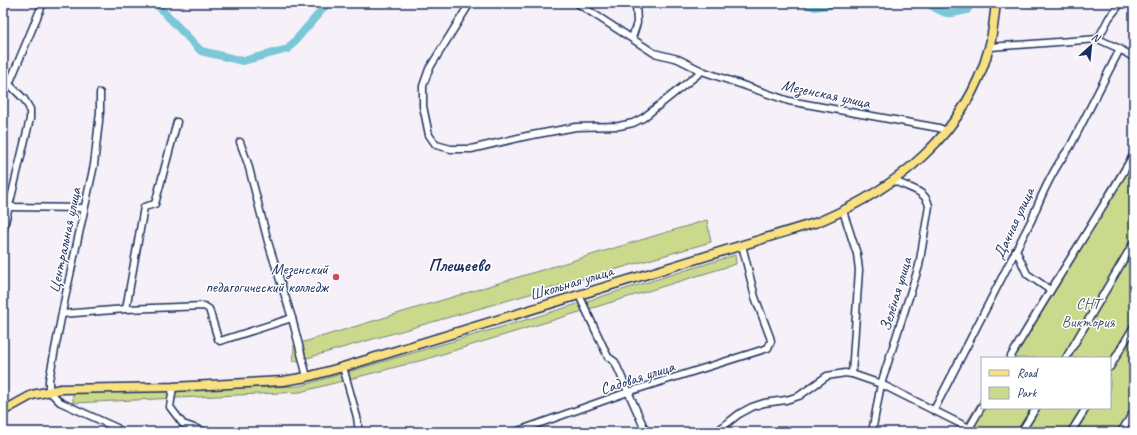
<svg xmlns="http://www.w3.org/2000/svg" width="1137" height="435" font-family="Caveat,sans-serif">
	<style>
		.green { fill: #cbd98d; stroke: #738476 }
		.lines { fill: none; stroke-linecap: round; stroke-linejoin: round }
		.river { stroke: #79c7d7; stroke-width: 8 }
		.minor-casing { stroke: #1b2f5e; stroke-width: 9 }
		.major-casing { stroke: #1b2f5e; stroke-width: 11 }
		.minor { stroke: #fff; stroke-width: 6 }
		.major { stroke: #f9e181; stroke-width: 8 }
		.poi-dot { fill: #d1495b; stroke: #fff; stroke-width: 1.5 }
		.labels { text-anchor: middle; stroke-width: 3; stroke-linejoin: round; paint-order: stroke }
		.street-label { font-size: 16px; fill: #1b2f5e; stroke: #fff }
		.poi-label { font-size: 16px; fill: #1b2f5e; stroke: #fff; text-anchor: end }
		.park-label { font-size: 16px; fill: #475a6a; stroke: #fff }
		.quarter-label { font-size: 18px; font-weight: bold; fill: #1b2f5e; stroke: #fff }
	</style>
	<rect width="100%" height="100%" fill="#f6f0f8"/>
	<filter id="ink" filterUnits="userSpaceOnUse"><feTurbulence type="fractalNoise" baseFrequency=".025" numOctaves="2"/><feDisplacementMap in="SourceGraphic" scale="8" xChannelSelector="R" yChannelSelector="G"/><feConvolveMatrix kernelMatrix="1 2 1 2 8 2 1 2 1" color-interpolation-filters="sRGB"/></filter>
	<g filter="url(#ink)">
		<g class="green">
			<polygon points="1134,146 1134,432 961,432 982,397 982,408 1110,408 1110,358 1006,358"/>
			<polygon points="707,220 711,242 293,362 294,345"/>
			<polygon points="735,255 736,264 423,360 300,392 73,403 73,393 300,386 532,318"/>
		</g>
		<g class="lines">
			<g class="river">
				<polyline points="158,3 160,8 201,51 243,61 288,49 328,3"/>
				<polyline points="806,3 815,7 839,3"/>
				<path d="M927 3C946 14 945 16 967 10L971 3"/>
			</g>
			<defs>
				<g id="minor">
					<polyline points="470,3 429,69 423,86 423,106 429,135 436,145 451,149 471,149 527,136 576,127 619,126 633,123 643,118 702,71"/>
					<polyline points="577,3 654,53 678,59 702,71 789,101 939,128 946,131"/>
					<polyline points="632,38 637,23 636,3"/>
					<polyline points="1098,39 1109,18 1121,3"/>
					<polyline points="990,47 1098,39 1120,49 1134,58"/>
					<polyline points="3,78 24,99 30,109 30,119 3,231"/>
					<polyline points="9,84 43,3"/>
					<polyline points="100,93 100,112 94,165 65,298 49,380 49,391 60,402 117,428 119,432"/>
					<polyline points="240,142 248,164 268,242 292,318"/>
					<polyline points="9,207 84,208"/>
					<polyline points="843,211 857,254 859,270 852,374"/>
					<polyline points="1016,250 1027,274 1050,290"/>
					<polyline points="579,295 608,357 615,362 646,432"/>
					<polyline points="126,309 144,207 155,204 177,122"/>
					<polyline points="62,314 126,309 204,306 209,309 218,339 220,341 292,318 307,377"/>
					<path d="M1010 358C1050 289 1094 223 1134 154"/>
					<polyline points="1066,358 1134,242"/>
					<polyline points="343,367 357,417 359,432"/>
					<polyline points="1110,367 1134,326"/>
					<polyline points="173,387 170,407 183,424 206,432"/>
					<path d="M934 410 1032 219C1042 193 1053 169 1070 147L1120 49"/>
					<polyline points="515,432 628,392 768,348 771,341 770,337 755,297 742,245"/>
					<polyline points="716,432 739,414 752,407 764,403 786,400 799,396 827,376 845,373 852,374 881,384 977,432"/>
					<path d="M872 432 881 384 919 266 929 206C926 190 908 188 895 181"/>
					<polyline points="967,432 982,406"/>
					<polyline points="1021,432 1036,408"/>
					<polyline points="1071,432 1086,408"/>
					<polyline points="1121,432 1134,411"/>
				</g>
				<path id="major" d="M3 411 32 395 61 389 173 387 283 381 307 377 343 367 818 222C896 189 966 134 989 48 993 34 994 18 996 3"/>
			</defs>
			<use href="#minor" class="minor-casing"/>
			<use href="#major" class="major-casing"/>
			<use href="#minor" class="minor"/>
			<use href="#major" class="major"/>
		</g>
	</g>
	<circle class="poi-dot" cx="336" cy="277" r="4"/>
	<g class="labels">
		<g class="street-label">
			<text transform="translate(826 93) rotate(12)" y="6">Мезенская улица</text>
			<text transform="translate(1013 223) rotate(-65)" y="6">Дачная улица</text>
			<text transform="translate(64 240) rotate(-78)" y="6">Центральная улица</text>
			<text transform="translate(571 282) rotate(-17)" y="6">Школьная улица</text>
			<text transform="translate(895 294) rotate(-73)" y="6">Зелёная улица</text>
			<text transform="translate(637 377) rotate(-18)" y="6">Садовая улица</text>
		</g>
		<g class="poi-label">
			<text x="328" y="274">Мезенский<tspan x="328" dy="18">педагогический колледж</tspan></text>
		</g>
		<g class="park-label">
			<text x="1088" y="309">СНТ<tspan x="1088" dy="18">Виктория</tspan></text>
		</g>
		<g class="quarter-label">
			<text x="459" y="271">Плещеево</text>
		</g>
	</g>
	<rect width="1137" height="435" fill="none" stroke="#fff" stroke-width="16"/>
	<rect x="8" y="8" width="1121" height="419" fill="none" stroke="#1b2f5e" stroke-width="1.5" filter="url(#ink)"/>
	<rect x="981" y="357" width="130" height="52" fill="#ffffff" stroke="#a4acbf"/>
	<rect x="989" y="370" width="20" height="6" fill="#f9e181" stroke="#a4acbf"/>
	<text x="1017" y="377" font-size="12" fill="#1b2f5e">Road</text>
	<rect x="989" y="387" width="20" height="12" fill="#cbd98d" stroke="#a4acbf"/>
	<text x="1017" y="397" font-size="12" fill="#1b2f5e">Park</text>
	<g transform="translate(1091 46) rotate(27)" stroke="#ffffff" stroke-width="3" paint-order="stroke">
	<path d="M0-3L7 15L0 10L-7 15Z" fill="#1b2f5e"/>
	<text y="-6" font-size="11" font-weight="bold" text-anchor="middle" fill="#1b2f5e">N</text>
	</g>
</svg>
